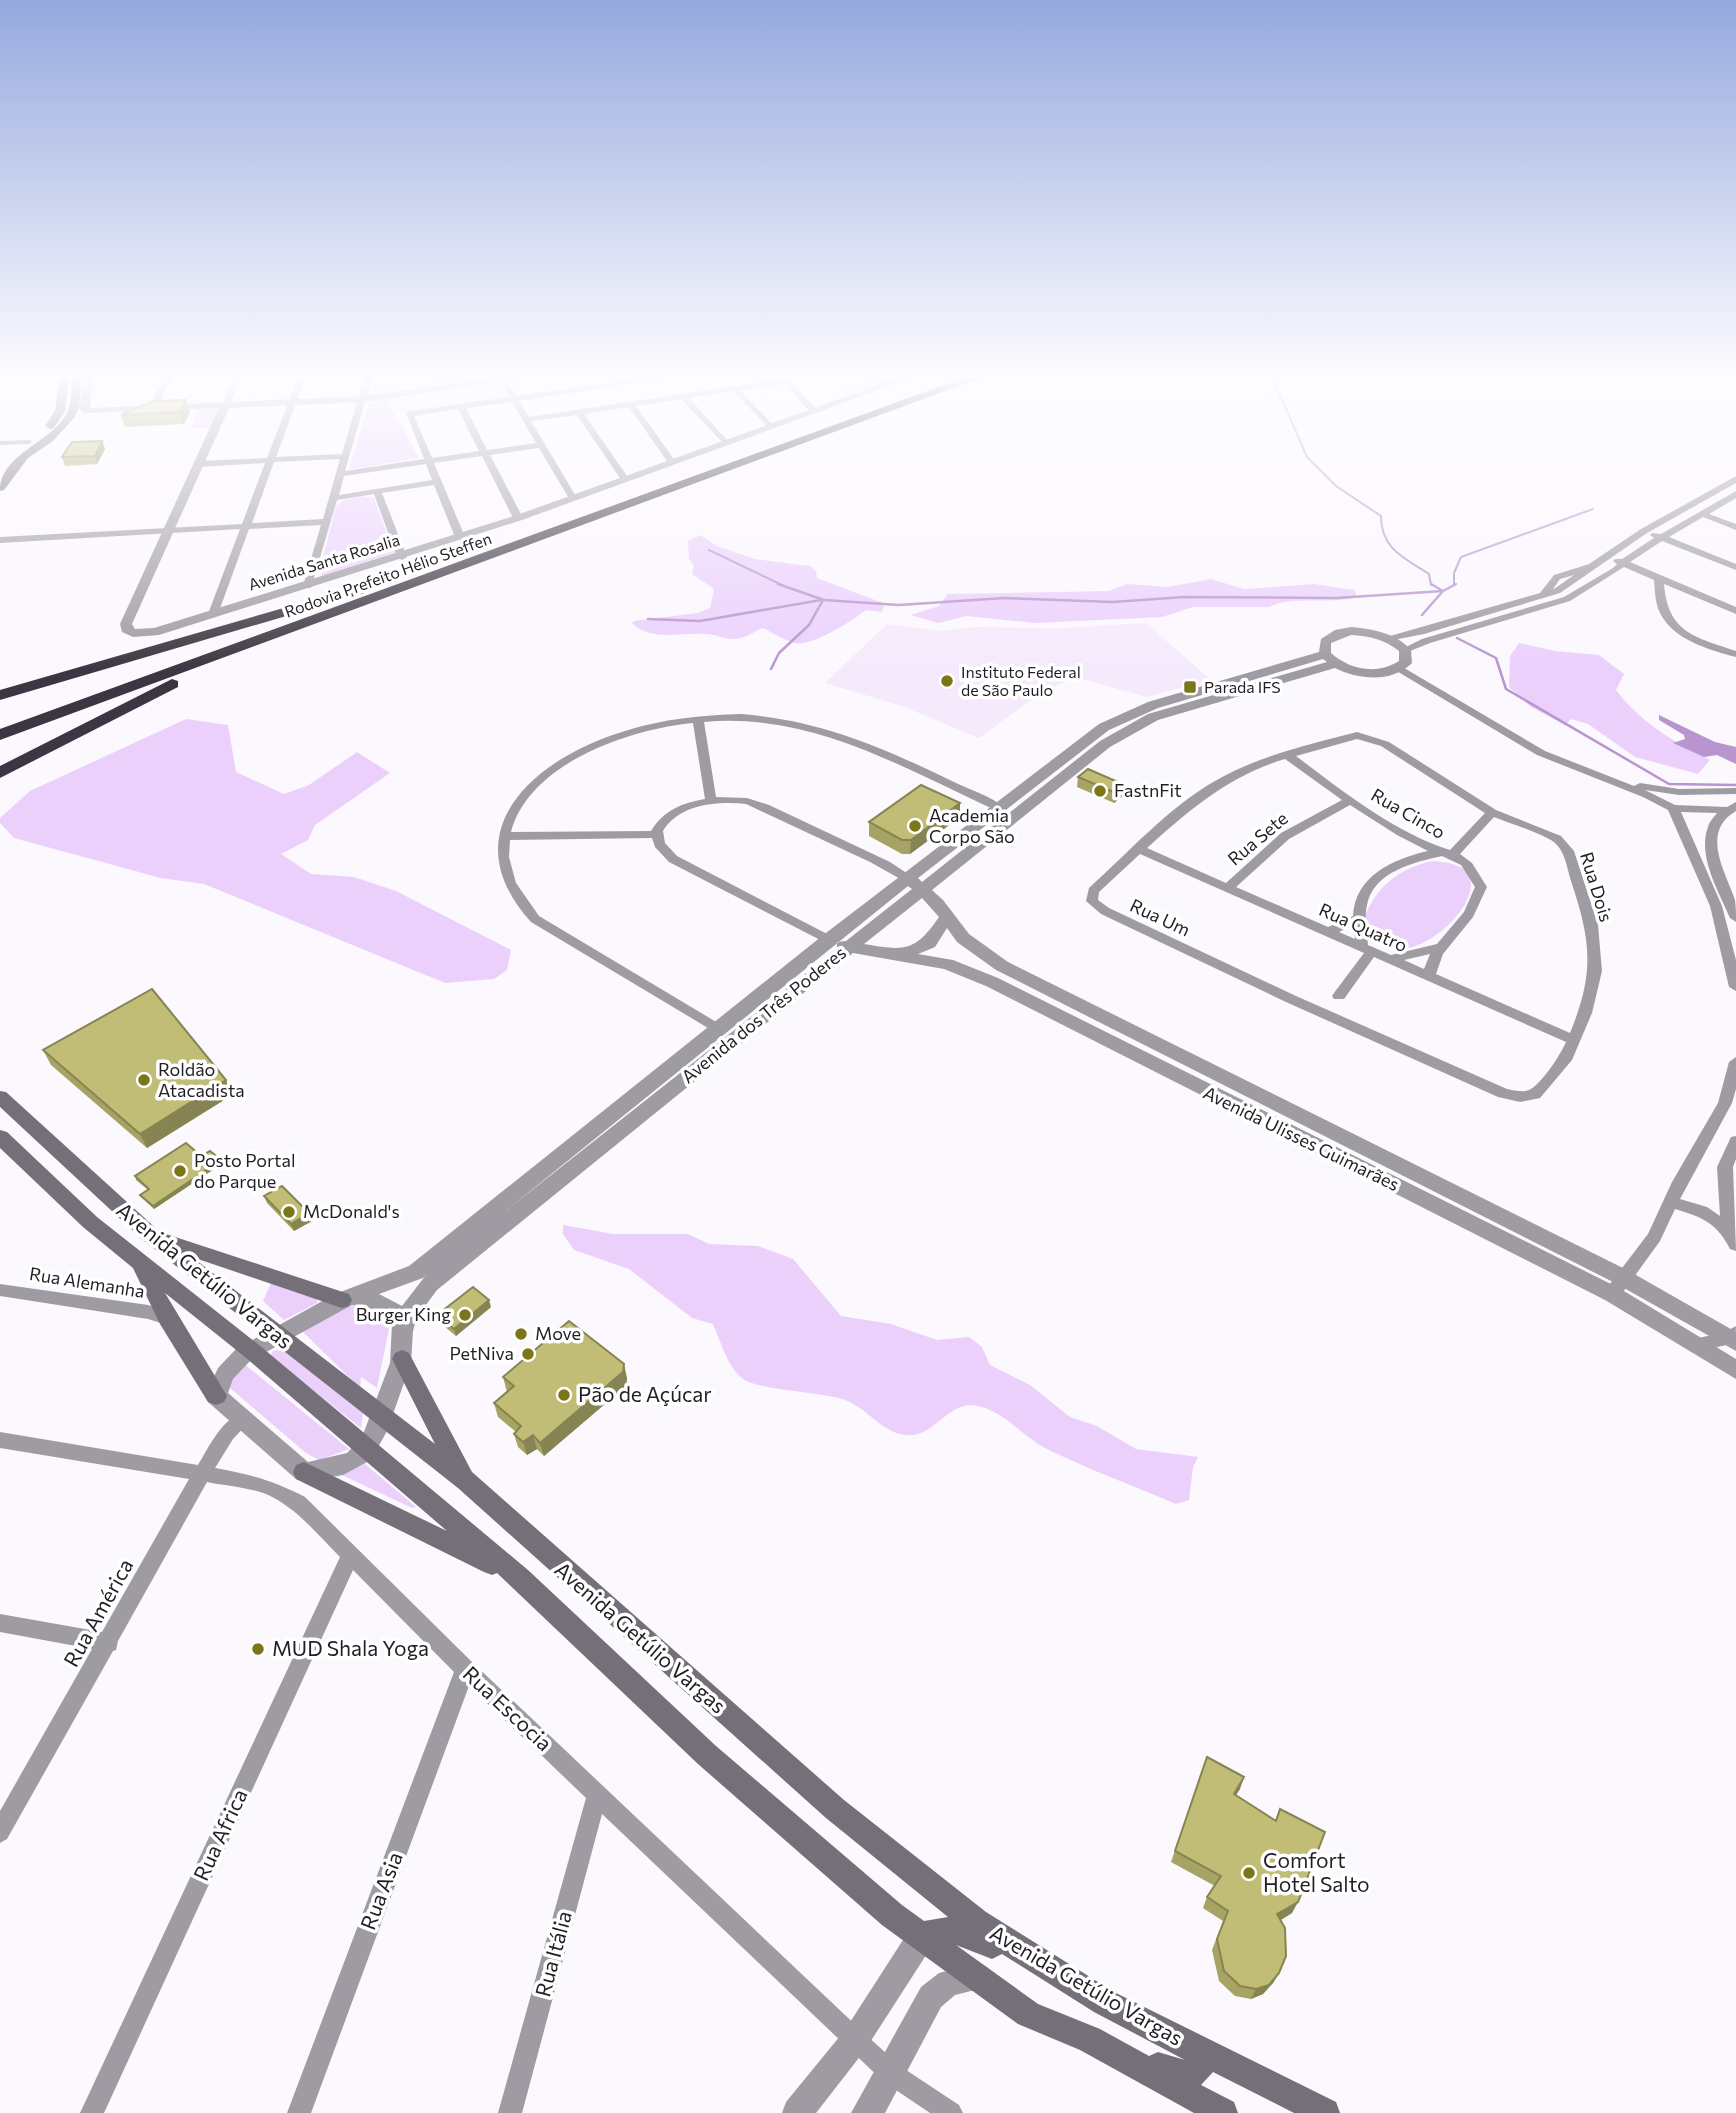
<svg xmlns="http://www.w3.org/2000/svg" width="1736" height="2113" font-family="Commissioner,sans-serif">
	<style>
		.built { fill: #f5eafc }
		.green { fill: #ebd0fc }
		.water { fill: #b995cf }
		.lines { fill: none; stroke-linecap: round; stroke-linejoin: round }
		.stream-far1 { stroke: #b995cf; stroke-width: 2 }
		.stream { stroke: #b995cf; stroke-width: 2.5 }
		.minor { fill: #9f9ba2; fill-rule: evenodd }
		.tertiary { fill: #9f9ba2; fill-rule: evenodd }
		.secondary { fill: #746f78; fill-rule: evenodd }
		.motorway { fill: #3d3642; fill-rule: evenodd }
		.wall { fill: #a6a365 }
		.shaded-wall { fill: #878453 }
		.building { fill: #c1bd76; stroke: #878453; stroke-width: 2 }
		.poi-dot { fill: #7c761a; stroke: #fff; stroke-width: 2.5 }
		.labels { text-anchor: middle; stroke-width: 7; stroke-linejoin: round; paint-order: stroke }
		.far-street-label { font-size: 16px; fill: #221f24; stroke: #fff }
		.far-poi-label { font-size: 16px; fill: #221f24; stroke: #fff; text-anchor: start }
		.poi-label { font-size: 18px; fill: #221f24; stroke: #fff; text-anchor: start }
		.street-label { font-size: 18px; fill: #221f24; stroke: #fff }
		.near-street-label { font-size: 21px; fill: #221f24; stroke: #fff }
		.near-poi-label { font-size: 21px; fill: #221f24; stroke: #fff; text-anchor: start }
	</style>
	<rect width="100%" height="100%" fill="#fbf8fe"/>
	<g class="built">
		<polygon points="378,374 431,374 432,387 373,394"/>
		<polygon points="830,374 863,374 875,385 851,393"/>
		<polygon points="494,383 499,383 509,399 398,414 389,398"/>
		<polygon points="1146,623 1211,680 1147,697 1075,677 1039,694 979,738 902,706 825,683 887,624 942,631 975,627 1062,628"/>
	</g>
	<g class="green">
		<polygon points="433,374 491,374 493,377 434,387"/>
		<polygon points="387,399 419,458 352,469 349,468 369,404"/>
		<polygon points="219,408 210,428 191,428 197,411 193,409 80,414"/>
		<polygon points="360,496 374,498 394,553 323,576 319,573 336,506 344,500"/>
		<path d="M700 535 717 546 755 559 810 566 816 571 817 578 880 602 884 606 882 612 866 610C852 621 812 647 794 643 784 640 773 633 763 628 752 632 746 639 733 639 724 639 715 634 706 634 683 632 650 642 632 623L634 621 697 613 710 608 714 589 692 574 694 566 689 559 688 541Z"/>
		<path d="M1211 579 1244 589 1314 584 1354 590 1357 597C1329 605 1293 595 1269 607H1193L1162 617 1035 623 966 616 938 623 911 615 939 606 948 594 1109 591 1127 584 1168 587Z"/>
		<path d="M1519 643 1555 651 1599 655 1624 674 1616 690C1640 722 1674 742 1710 760L1698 774 1635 757 1588 724 1571 719 1565 725 1531 707 1509 687 1510 656Z"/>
		<polygon points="186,719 228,725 236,772 284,794 309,785 357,752 390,773 315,825 308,840 281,854 311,874 354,877 396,891 511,950 507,970 494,979 445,983 204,884 161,878 14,838 0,823 0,818 30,791"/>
		<path d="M1432 861C1444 862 1465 863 1470 878 1481 913 1391 989 1362 924 1375 888 1395 870 1432 861Z"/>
		<path d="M563 1225 613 1234H688L709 1244 758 1246 793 1259 841 1316 891 1324 937 1340 969 1337 982 1347 990 1365 1030 1385 1070 1417 1097 1426 1136 1449 1198 1457 1193 1467 1189 1500 1176 1504C1134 1486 1090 1470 1049 1450 1025 1439 1007 1414 982 1407 948 1396 937 1438 906 1435 879 1432 867 1406 842 1399 820 1392 759 1390 743 1379 727 1366 721 1342 713 1324L692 1318 629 1269 574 1250 563 1234Z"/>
		<polygon points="271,1283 317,1298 317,1303 284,1320 263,1301"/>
		<polygon points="360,1304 376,1307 391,1319 377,1388 361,1377 360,1388 303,1332 338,1309"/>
		<polygon points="283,1349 359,1407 363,1414 361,1428 270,1356 273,1351"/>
		<polygon points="243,1363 349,1449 319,1460 306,1453 230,1388 231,1379"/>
		<polygon points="365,1464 416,1507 412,1508 340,1474"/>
	</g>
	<polygon class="water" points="1659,715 1715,742 1736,747 1736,764 1717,755 1704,757 1673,743 1685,739 1684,735 1659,720"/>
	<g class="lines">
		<g class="stream-far1">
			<path d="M1271 374 1307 457 1336 486 1381 516C1381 549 1404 558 1429 574L1431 585"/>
			<polyline points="709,550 782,585"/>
			<polyline points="1454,585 1454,573 1461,557 1593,509"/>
		</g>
		<g class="stream">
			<polyline points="778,584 824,600 899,605 1004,598 1113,602 1184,597 1336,598 1443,591 1422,615"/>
			<polyline points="1431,584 1443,591 1456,584"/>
			<polyline points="648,619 700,621 821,600"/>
			<polyline points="1457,638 1496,658 1506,689 1669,784 1736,785"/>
			<polyline points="771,669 779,653 809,625 823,600"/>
		</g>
		<g class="minor">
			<polygon points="167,374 175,374 155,410 149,410 148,408"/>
			<polygon points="234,374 242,374 229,405 222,407"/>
			<path d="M299 374H307L276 457 342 454 365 374H373L345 471 424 459 406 412 509 397 495 374H503L516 396 674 374H694L519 401 529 417 781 379 778 374H784L817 410 810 412 785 384 740 390 772 424 773 426 769 428 733 391 689 398 728 441 729 443 725 445 681 399 636 406 676 462 672 465 669 464 629 407 584 414 629 479 625 482 622 481 577 415 531 421 577 498 576 500H570L539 448 490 455 523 518 518 521 513 518 482 456 434 463 465 537 463 539 455 537 434 485 382 493 407 557 402 560 397 557 374 494 337 500 311 588 303 586 321 525 249 529 218 614 213 617 208 614 240 529 0 543V537L242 524 265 463 199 467 195 464 199 461 267 458ZM512 402 536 443 487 450 466 408ZM458 409 479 451 432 458 414 416ZM340 459 323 519 252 523 274 462ZM426 464 432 480 339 495 344 476Z"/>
			<polygon points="865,374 873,374 886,386 879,388"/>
			<polygon points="31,440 31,444 28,444 0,445 0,441"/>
			<path d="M1736 476V483L1647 533 1560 593 1424 634 1388 641 1383 638 1540 593 1554 575 1589 564 1641 529ZM1574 575 1554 589H1553L1560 579Z"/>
			<path d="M1736 491V498L1709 514 1736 524V530L1703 517 1669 537 1736 564V570L1662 541 1630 562 1736 607V614L1664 584C1668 633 1695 637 1736 651V657C1710 650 1673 640 1660 613 1655 603 1655 591 1654 580L1624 567 1570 601 1430 643 1405 653 1400 650 1422 639 1564 597 1613 568 1617 564 1613 561 1615 559H1622L1654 538 1650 535 1652 533 1661 534Z"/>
			<path d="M1399 665 1545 751 1634 786 1640 783 1679 789 1736 788V794L1679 795 1645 790 1675 805 1727 807 1736 802V811C1700 832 1725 871 1735 900 1736 907 1736 915 1736 922L1730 918C1719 892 1697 856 1708 827 1709 822 1714 817 1717 813L1681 812 1722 906 1736 960V991L1729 987 1710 906 1668 810 1643 797 1537 755 1395 670 1394 668Z"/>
			<path d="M741 714C820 720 882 747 952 781 968 789 991 796 1005 808L1003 810H995C902 767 810 712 704 722L716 797 747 798 769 805 890 862 914 878 908 882 904 881 870 862 746 804C718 801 679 804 663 831L665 843 677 856 833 937 834 940 833 943 828 944 669 862 655 847 652 838 510 840 509 857 516 883 539 916 723 1026 725 1029 723 1032 718 1034 531 922C449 831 535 758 625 731 663 719 701 715 741 714ZM693 723 705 799C682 803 664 810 651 831L511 832C529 763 630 729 693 723Z"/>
			<path d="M1357 732 1389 742 1496 810 1561 836 1574 851 1598 925 1602 971 1592 1013 1572 1060 1540 1098 1520 1102 1498 1097 1286 1002 1101 914 1086 901 1089 888C1128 853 1169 807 1215 781 1258 756 1310 744 1357 732ZM1357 739 1381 746 1485 813 1450 850C1395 833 1341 790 1296 756ZM1285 759 1342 800 1281 833 1226 883 1147 848C1188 811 1230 775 1285 759ZM1350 805 1397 835 1428 851C1393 859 1355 876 1353 916L1328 927 1236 887 1289 839ZM1494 817C1509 823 1541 833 1554 842 1565 851 1567 868 1571 881 1591 941 1595 972 1570 1033L1436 974 1443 954 1473 917 1487 887 1472 863 1460 854ZM1140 854 1364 953 1334 993 1332 996 1334 999H1344L1374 957 1566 1042C1561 1054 1541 1085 1529 1090 1522 1093 1514 1090 1507 1089L1296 996 1109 908 1098 900 1099 892ZM1442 856 1461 865 1475 887 1464 912 1437 944 1391 955 1368 945C1367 932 1364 918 1367 905 1373 872 1414 862 1442 856ZM1353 925 1355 939 1339 932ZM1430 954 1424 969 1404 960Z"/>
			<path d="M1736 1057V1089L1732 1103 1680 1199 1707 1207 1720 1216 1717 1167 1731 1137 1736 1136V1159L1733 1167 1736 1251 1730 1249C1717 1223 1702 1217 1675 1209L1660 1241 1618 1299 1612 1301 1606 1299 1604 1294 1606 1289 1648 1234 1672 1182 1718 1103 1729 1062Z"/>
			<polygon points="0,1284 148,1305 173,1313 175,1318 173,1323 167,1325 148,1319 0,1296"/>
			<polygon points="1736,1326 1735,1343 1696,1352 1690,1350 1688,1345 1690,1340 1725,1332"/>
			<path d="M242 1413 248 1415 251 1420 233 1439 215 1468C250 1474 274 1481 305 1497L472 1662 863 2032 900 2066 959 2105 963 2113H930L884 2082 602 1814 522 2113H498L586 1798 469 1686 311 2113H287L454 1672 353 1570 104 2113H80L340 1557C317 1534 296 1507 266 1494 247 1487 226 1486 207 1482L118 1641 116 1650 113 1651 7 1839 0 1843V1811L92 1649 0 1632V1614L102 1632 189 1479 0 1448V1432L198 1465C209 1447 221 1420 242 1413Z"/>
		</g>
		<g class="tertiary">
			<polygon points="84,374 94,374 90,408 363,396 527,374 553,374 363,402 229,408 132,624 135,629 154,628 514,516 909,374 923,374 522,520 159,635 133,637 122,632 120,624 219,408 84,413 79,409"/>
			<path d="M1351 627C1373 629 1396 633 1411 650L1412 663C1392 683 1359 680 1335 668L1158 720 1110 747 932 890 943 900 969 934 1008 962 1629 1271 1736 1332V1351L1615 1283 996 970 957 942 947 928 935 947 918 954 953 960 998 978 1619 1288 1736 1359V1379L1605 1300 986 986 944 969 853 953 437 1290 417 1317 413 1331 411 1363 387 1431 371 1460 343 1475 304 1482 296 1479 208 1402 205 1396 218 1368 236 1349 335 1294 409 1266 822 936 1099 724 1148 702 1319 652 1321 639 1335 630ZM1351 635C1369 636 1384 639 1399 651V661C1377 675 1350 670 1331 653V643ZM1323 659 1327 662 1148 714 1100 741 922 882 918 878 1109 730 1158 708ZM908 886 912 889 846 941 837 942V949L503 1213ZM922 898 939 917C915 952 905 951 864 944ZM426 1275 402 1306 379 1294 423 1278ZM352 1305 378 1311 392 1324 390 1363 362 1437 347 1453 308 1462 228 1393 233 1379 250 1361Z"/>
			<polygon points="922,1922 932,1926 936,1936 932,1946 865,2050 816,2113 782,2113 786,2102 845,2030 912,1926"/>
			<polygon points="977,1963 987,1967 991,1977 987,1987 955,1995 941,2007 885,2113 851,2113 921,1987 939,1973"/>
		</g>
		<g class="secondary">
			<polygon points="60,374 70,374 65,411 54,428 50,429 45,426 55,411"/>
			<path d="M72 374H82L79 408 74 418 53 441 28 458 4 490 0 491C0 454 51 443 67 413 72 402 71 386 72 374Z"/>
			<path d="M0 1091 6 1092 160 1232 349 1294 352 1300 349 1306 342 1308 192 1257 435 1444 392 1359 395 1353 402 1350 409 1353 472 1472 844 1800 986 1912 1114 1992 1336 2102 1340 2113H1294L1213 2072 1201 2085 1234 2102 1238 2113H1194L1080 2050 1018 2024 882 1925 698 1764 497 1573 492 1575 484 1572 296 1479 293 1472 296 1465 304 1462 447 1531 245 1357 165 1293 227 1396 224 1402 216 1405 208 1402 160 1324 133 1268 83 1227 0 1148V1130L7 1132 97 1217 259 1345 528 1570 716 1746 902 1905 924 1921 948 1917 826 1818 458 1488 143 1240 0 1107ZM956 1945 992 1959 1002 1954 1094 2012 1185 2060 1158 2052 1149 2056 1100 2029 1038 2004Z"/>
		</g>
		<g class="motorway">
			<polygon points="974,374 991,374 0,740 0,729"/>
			<polygon points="363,585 370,589 368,592 0,700 0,690"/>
			<polygon points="172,679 178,681 178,687 0,778 0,766"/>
		</g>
	</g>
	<g class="wall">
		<polygon points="20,374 48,374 21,376"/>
		<polygon points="190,412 184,424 125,427 121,415"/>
		<polygon points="102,441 105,449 97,464 65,466 62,457"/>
		<polygon points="1078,777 1124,795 1114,803 1077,787"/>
		<polygon points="960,817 910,854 902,854 869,836 869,822"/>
		<polygon points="43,1050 226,1080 232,1095 147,1148 51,1065"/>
		<polygon points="201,1156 221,1160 223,1163 154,1209 142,1198 140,1195 148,1190 136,1180 135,1176"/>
		<polygon points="264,1196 309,1213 312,1221 294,1231 267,1203"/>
		<polygon points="491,1307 456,1336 439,1322 437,1315"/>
		<polygon points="503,1377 627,1378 626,1386 544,1456 537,1449 527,1455 518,1447 514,1434 516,1432 498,1417 494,1403 507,1392"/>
		<polygon points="1207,1757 1240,1789 1235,1796 1275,1821 1280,1809 1292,1913 1281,1920 1279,1973 1273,1983 1263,1994 1251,1999 1235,1996 1219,1981 1212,1950 1223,1921 1203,1908 1207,1897 1215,1886 1171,1862"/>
	</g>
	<g class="shaded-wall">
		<polygon points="186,400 190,412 184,424 180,412"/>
		<polygon points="102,441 105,449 97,464 95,456"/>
		<polygon points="1125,785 1124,795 1114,803 1116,793"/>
		<polygon points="960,803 960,817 910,854 911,840"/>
		<polygon points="226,1080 232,1095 147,1148 140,1134"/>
		<polygon points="221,1160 223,1163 154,1209 153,1206"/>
		<polygon points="309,1213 312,1221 294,1231 291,1224"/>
		<polygon points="489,1300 491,1307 456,1336 454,1329"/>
		<polygon points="624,1364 627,1378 626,1386 544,1456 540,1443"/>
		<polygon points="533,1435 537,1449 527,1455 523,1442"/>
		<polygon points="1244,1777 1240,1789 1229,1806 1234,1794"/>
		<polygon points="1298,1902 1292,1913 1272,1925 1277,1914"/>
		<polygon points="1279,1973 1273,1983 1263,1994 1251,1999 1256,1989"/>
	</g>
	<g class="building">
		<polygon points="186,400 180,412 121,415 153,401"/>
		<polygon points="102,441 95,456 62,457 72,442"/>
		<polygon points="1088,769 1125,785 1116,793 1078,777"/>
		<polygon points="921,785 960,803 911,840 902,840 869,822"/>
		<polygon points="152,989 226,1080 140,1134 43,1050"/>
		<polygon points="186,1143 201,1156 210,1151 221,1160 153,1206 140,1195 149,1189 135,1176"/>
		<polygon points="282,1186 309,1213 291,1224 264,1196"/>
		<polygon points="473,1287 489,1300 454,1329 437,1315"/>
		<polygon points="569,1321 624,1364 623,1372 540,1443 533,1435 523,1442 514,1434 521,1426 494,1403 514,1386 503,1377"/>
		<polygon points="1207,1757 1244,1777 1234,1794 1276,1821 1280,1809 1325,1832 1298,1902 1277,1914 1285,1928 1286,1956 1279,1973 1269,1985 1256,1989 1240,1986 1224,1971 1217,1939 1228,1911 1207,1897 1221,1876 1175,1851"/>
	</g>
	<linearGradient id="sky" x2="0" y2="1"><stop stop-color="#95a8de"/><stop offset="0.56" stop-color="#fdfcff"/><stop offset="1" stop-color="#fdfcff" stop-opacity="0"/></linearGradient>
	<rect width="1736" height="670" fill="url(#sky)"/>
	<g class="poi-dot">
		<circle cx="947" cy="681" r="7"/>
		<rect x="1183" y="680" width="14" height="14" rx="3.5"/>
		<circle cx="1100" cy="791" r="7"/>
		<circle cx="915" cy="826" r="7"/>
		<circle cx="144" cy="1080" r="7"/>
		<circle cx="180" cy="1171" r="7"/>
		<circle cx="289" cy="1212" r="7"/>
		<circle cx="465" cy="1315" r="7"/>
		<circle cx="521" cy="1334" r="7"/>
		<circle cx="528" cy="1354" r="7"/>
		<circle cx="564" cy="1395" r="7"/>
		<circle cx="258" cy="1649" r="7"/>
		<circle cx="1249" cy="1873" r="7"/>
	</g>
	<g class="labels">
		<g class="far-street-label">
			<text transform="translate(324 562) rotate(-17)" y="6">Avenida Santa Rosalia</text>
			<text transform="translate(388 575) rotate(-20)" y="6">Rodovia Prefeito Hélio Steffen</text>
		</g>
		<g class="far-poi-label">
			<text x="961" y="678">Instituto Federal<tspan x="961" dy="18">de São Paulo</tspan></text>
			<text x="1204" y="693">Parada IFS</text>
		</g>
		<g class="poi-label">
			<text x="1114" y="797">FastnFit</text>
			<text x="929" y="822">Academia<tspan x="929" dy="21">Corpo São</tspan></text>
			<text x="158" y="1076">Roldão<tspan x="158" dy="21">Atacadista</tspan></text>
			<text x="194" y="1167">Posto Portal<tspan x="194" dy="21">do Parque</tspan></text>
			<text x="303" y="1218">McDonald's</text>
			<text x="451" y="1321" text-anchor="end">Burger King</text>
			<text x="535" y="1340">Move</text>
			<text x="514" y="1360" text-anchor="end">PetNiva</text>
		</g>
		<g class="street-label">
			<text transform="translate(1408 814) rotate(30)" y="6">Rua Cinco</text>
			<text transform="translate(1258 839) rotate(-40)" y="6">Rua Sete</text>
			<text transform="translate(1596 887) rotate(73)" y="6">Rua Dois</text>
			<text transform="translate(1160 918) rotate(25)" y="6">Rua Um</text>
			<text transform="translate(1363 928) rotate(24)" y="6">Rua Quatro</text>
			<text transform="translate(764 1015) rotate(-39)" y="6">Avenida dos Três Poderes</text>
			<text transform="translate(1301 1139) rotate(26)" y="6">Avenida Ulisses Guimarães</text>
			<text transform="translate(87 1283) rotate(9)" y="6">Rua Alemanha</text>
		</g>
		<g class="near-street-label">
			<text transform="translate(204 1276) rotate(39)" y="7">Avenida Getúlio Vargas</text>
			<text transform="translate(99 1613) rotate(-61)" y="7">Rua América</text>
			<text transform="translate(640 1638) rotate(41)" y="7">Avenida Getúlio Vargas</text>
			<text transform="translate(507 1709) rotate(43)" y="7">Rua Escocia</text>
			<text transform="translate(221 1835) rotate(-65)" y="7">Rua Africa</text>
			<text transform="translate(382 1891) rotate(-69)" y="7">Rua Asia</text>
			<text transform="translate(554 1954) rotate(-75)" y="7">Rua Itália</text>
			<text transform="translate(1086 1986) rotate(30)" y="7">Avenida Getúlio Vargas</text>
		</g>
		<g class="near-poi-label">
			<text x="578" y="1402">Pão de Açúcar</text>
			<text x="272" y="1656">MUD Shala Yoga</text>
			<text x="1263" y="1868">Comfort<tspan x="1263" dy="24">Hotel Salto</tspan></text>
		</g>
	</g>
</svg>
